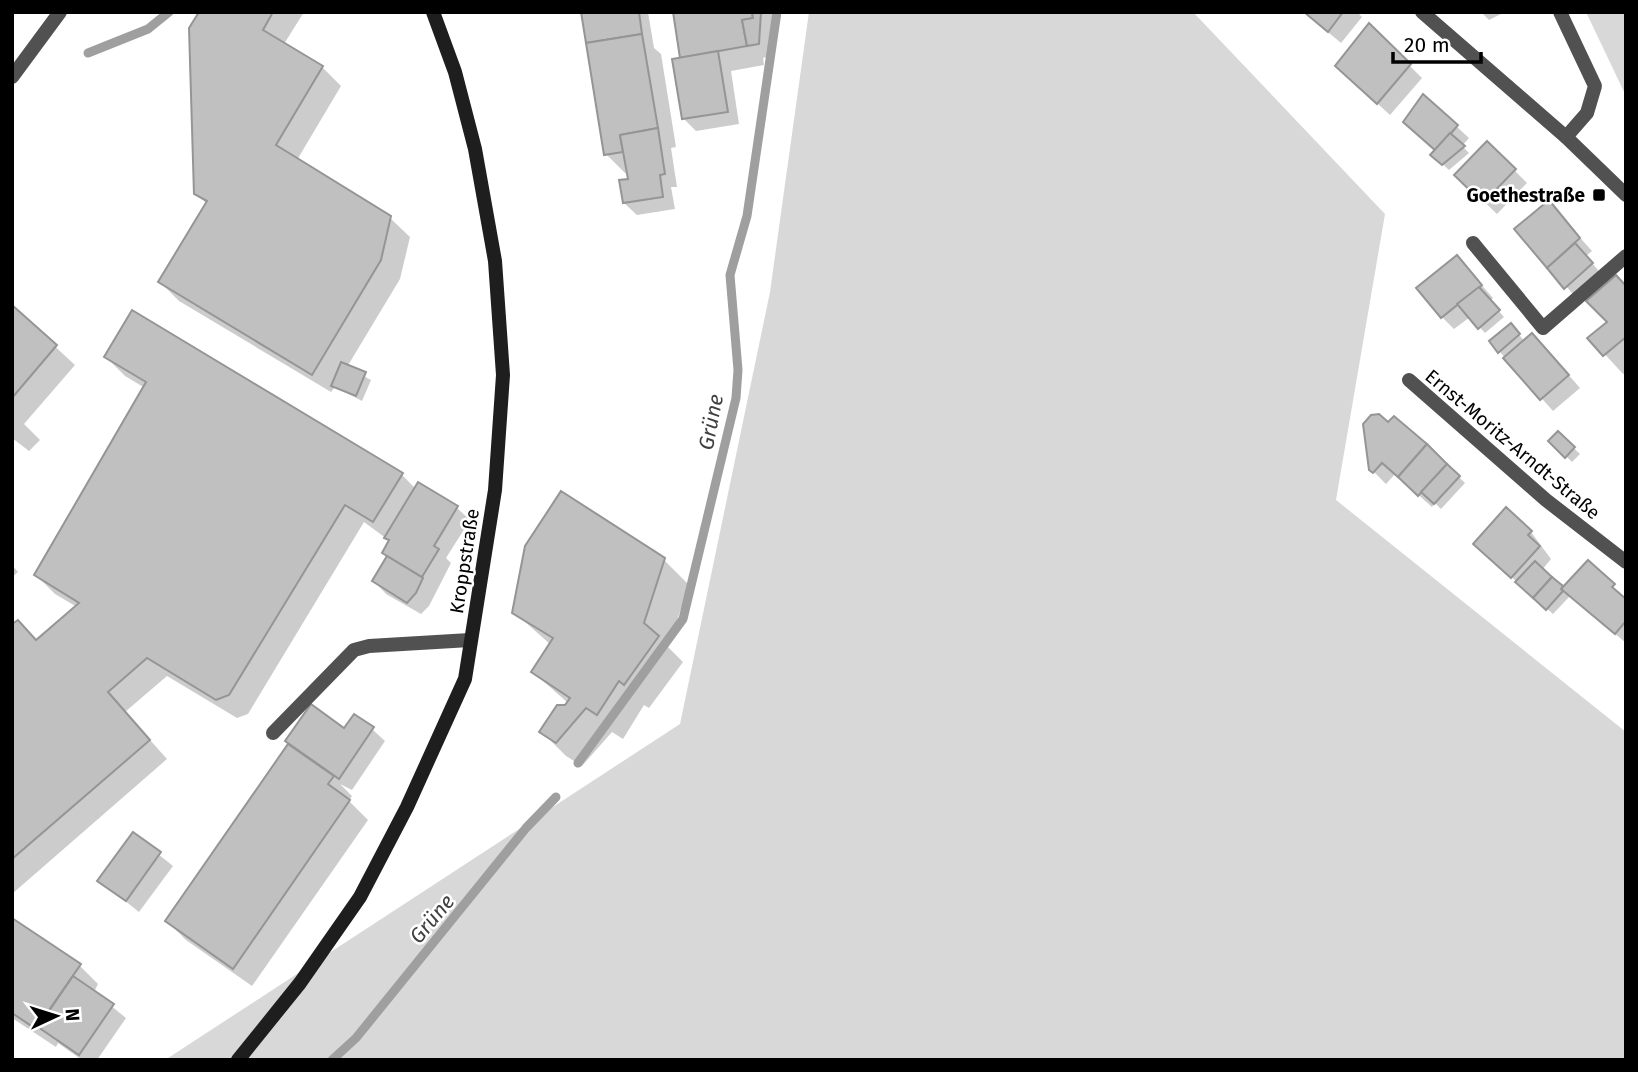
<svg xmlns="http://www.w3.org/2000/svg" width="1638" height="1072" font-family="'Fira Sans',sans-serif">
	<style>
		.green { fill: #d8d8d8 }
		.shadow { fill: #0003 }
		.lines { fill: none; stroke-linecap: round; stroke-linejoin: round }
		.stream { stroke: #9f9f9f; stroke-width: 9 }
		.building { fill: #c0c0c0; stroke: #959595; stroke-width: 2 }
		.lane { stroke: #515151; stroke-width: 14 }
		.street { stroke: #515151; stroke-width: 14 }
		.secondary { stroke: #1e1e1e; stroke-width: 14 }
		.poi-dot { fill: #000; stroke: #fff; stroke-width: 2.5 }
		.labels { text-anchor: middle; stroke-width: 5; stroke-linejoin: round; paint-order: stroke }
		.poi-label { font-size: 19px; font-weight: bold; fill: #000; stroke: #fff; text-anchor: end }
		.street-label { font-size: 19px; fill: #000; stroke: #fff }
		.water-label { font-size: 21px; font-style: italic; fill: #404040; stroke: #fff }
	</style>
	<rect width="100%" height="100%" fill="#fff"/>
	<g class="green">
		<polygon points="809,12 1193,12 1385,214 1336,500 1626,732 1626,1060 165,1060 680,724 770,292"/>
		<polygon points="1586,12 1626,12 1626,96"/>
	</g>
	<g class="shadow">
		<polygon points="201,12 304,12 284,44 322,67 341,86 297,160 390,218 410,237 400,279 347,367 371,380 362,401 335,387 331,392 179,301 160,282 207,204 196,193"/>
		<polygon points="583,12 648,12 654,48 661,54 676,147 671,148 677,187 671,187 675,209 637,215 624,203 629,173 625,173 606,154"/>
		<polygon points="675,12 774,12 771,56 763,58 764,65 731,71 739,124 696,131 683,118 684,59"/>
		<polygon points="1304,12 1357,12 1362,17 1341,43"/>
		<polygon points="1481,12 1505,12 1489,20"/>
		<polygon points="1369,26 1422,78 1390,115 1350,78"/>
		<polygon points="1456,126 1469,138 1462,146 1469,153 1449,170 1438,160 1436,151"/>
		<polygon points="1487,143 1527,183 1497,214 1456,175"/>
		<polygon points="1549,203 1592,251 1586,256 1604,277 1578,300 1517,229"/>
		<polygon points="1457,257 1493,298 1490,301 1504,317 1485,333 1470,317 1454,329 1442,317"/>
		<polygon points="1626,287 1626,372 1623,374 1590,338 1609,322"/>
		<polygon points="12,307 75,365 24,424 40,440 29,451 12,438"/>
		<polygon points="1516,331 1525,342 1545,348 1580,388 1553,411 1499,351"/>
		<polygon points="106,357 401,474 416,489 419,484 457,508 470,520 446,558 451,563 429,606 421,614 386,594 374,581 388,557 384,553 391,542 364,522 248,714 237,718 167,676 125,712 167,759 12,894 12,627 37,641 77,607 55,594 36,575 145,388 125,376"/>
		<polygon points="1365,425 1459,477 1465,483 1441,509 1435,503 1432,507 1395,474 1386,484 1371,469"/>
		<polygon points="1558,433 1580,454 1572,462 1550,441"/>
		<polygon points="1531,532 1551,559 1542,570 1563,589 1588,562 1626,600 1626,643 1570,596 1553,614 1488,556"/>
		<polygon points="664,560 689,585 668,647 683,662 649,708 644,705 623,739 612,732 582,766 566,756 541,731 568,703 533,672 551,645 514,612"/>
		<polygon points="12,565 18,572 12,577"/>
		<polygon points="372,729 385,741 352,790 340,784 352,796 349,801 368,820 252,986 186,940 167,921 290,744 345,731"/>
		<polygon points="133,834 173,866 139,912 100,881"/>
		<polygon points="12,920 80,966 98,984 94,992 126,1018 97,1060 82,1060 58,1043 56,1047 12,1018"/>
	</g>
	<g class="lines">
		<g class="stream">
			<polyline points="88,53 148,29 169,12"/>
			<polyline points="578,763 683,619 736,398 738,370 730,275 747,216 777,12"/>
			<polyline points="332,1060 356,1038 526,828 556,797"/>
		</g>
	</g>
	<g class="building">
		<polygon points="199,12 273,12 263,30 323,66 276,145 391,216 381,260 312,375 158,282 207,201 194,194 189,28"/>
		<polygon points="581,12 639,12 642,34 586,43"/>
		<polygon points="673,12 752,12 753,18 742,20 747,46 680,58"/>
		<polygon points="752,12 761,12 759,44 747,46 742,20 753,18"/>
		<polygon points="1304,12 1343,12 1328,32"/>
		<polygon points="1369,23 1411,64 1377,104 1335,66"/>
		<polygon points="642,34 658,128 620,135 623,152 604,155 586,43"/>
		<polygon points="718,51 728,112 682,119 672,59"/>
		<polygon points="1423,94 1458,125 1436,151 1403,122"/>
		<polygon points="658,128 665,174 660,175 663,197 623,203 619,180 628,179 620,135"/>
		<polygon points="1450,133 1465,146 1442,165 1430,155"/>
		<polygon points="1487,141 1516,169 1483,203 1454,175"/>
		<polygon points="1549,200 1580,238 1547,268 1514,229"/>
		<polygon points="1575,243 1593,263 1564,289 1547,268"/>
		<polygon points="1457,255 1482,285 1441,318 1416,288"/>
		<polygon points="1616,275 1626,286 1626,337 1603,356 1587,338 1607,322 1586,301"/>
		<polygon points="1479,287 1500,310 1478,329 1457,304"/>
		<polygon points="12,305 57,345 12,398"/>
		<polygon points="132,310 403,473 373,522 345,505 229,695 216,700 147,658 108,692 150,740 12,859 12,624 18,620 36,640 79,603 34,575 146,382 104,357"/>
		<polygon points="1511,323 1520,334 1498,353 1489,341"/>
		<polygon points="1532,333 1569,375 1540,400 1503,358"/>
		<polygon points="341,362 366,372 356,396 331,386"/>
		<polygon points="1379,414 1388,422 1394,416 1427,444 1398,477 1382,463 1373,473 1369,470 1363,424 1371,415"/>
		<polygon points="1558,431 1575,447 1565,458 1548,441"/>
		<polygon points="1427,444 1447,464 1418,496 1398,477"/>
		<polygon points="1447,464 1460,476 1434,504 1421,492"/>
		<polygon points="418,482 458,506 434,546 439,549 422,577 382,553 389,540 384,538"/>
		<polygon points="561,491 665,558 644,623 659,636 624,685 619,681 597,715 586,708 556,743 539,732 557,705 565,705 570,698 531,672 553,638 512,613 525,546"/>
		<polygon points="1506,507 1532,531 1528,535 1540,546 1511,578 1473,544"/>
		<polygon points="387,556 423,578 416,593 407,603 372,581"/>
		<polygon points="1588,560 1615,584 1612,587 1626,599 1626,621 1615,634 1561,589"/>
		<polygon points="1535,561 1552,577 1533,598 1515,582"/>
		<polygon points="1552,577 1563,586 1561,589 1563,591 1546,610 1533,598"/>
		<polygon points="311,704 344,728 354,714 374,727 339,779 285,741"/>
		<polygon points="288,744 334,776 328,784 350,800 233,969 165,921"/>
		<polygon points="133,832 161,852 126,901 97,881"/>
		<polygon points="12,918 81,964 36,1029 12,1013"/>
		<polygon points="73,976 114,1004 79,1055 38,1027"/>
	</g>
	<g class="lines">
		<g class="lane">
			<polyline points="1473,243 1543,328 1626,256"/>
			<polyline points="1409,380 1546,500 1626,562"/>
			<polyline points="273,733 354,650 369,646 470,640"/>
		</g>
		<g class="street">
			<polyline points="1422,12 1566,137 1626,195"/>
			<polyline points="1560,12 1595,86 1587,113 1566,137"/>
			<polyline points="12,77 60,12"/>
		</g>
		<polyline class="secondary" points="238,1060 300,983 360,897 407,807 465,679 495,490 503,375 495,261 475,149 455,72 433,12"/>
	</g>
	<rect class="poi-dot" x="1592" y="188" width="14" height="14" rx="3.5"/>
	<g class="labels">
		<g class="poi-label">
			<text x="1585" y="202">Goethestraße</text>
		</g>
		<g class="street-label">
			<text transform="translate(1513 444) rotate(40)" y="7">Ernst-Moritz-Arndt-Straße</text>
			<text transform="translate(464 561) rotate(-81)" y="7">Kroppstraße</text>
		</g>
		<g class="water-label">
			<text transform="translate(711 422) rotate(-79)" y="7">Grüne</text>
			<text transform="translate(432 919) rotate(-50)" y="7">Grüne</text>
		</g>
	</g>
	<rect width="1638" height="1072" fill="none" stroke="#000000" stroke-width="28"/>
	<g transform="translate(56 1016) rotate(86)" stroke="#ffffff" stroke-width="5" paint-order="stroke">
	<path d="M0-5L12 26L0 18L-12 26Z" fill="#000000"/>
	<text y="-10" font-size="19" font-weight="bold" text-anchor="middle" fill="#000000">N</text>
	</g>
	<path d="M1393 52v10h88v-10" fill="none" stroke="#000000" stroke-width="3.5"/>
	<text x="1404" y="52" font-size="21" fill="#000000" stroke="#ffffff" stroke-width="5" paint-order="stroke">20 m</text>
</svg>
